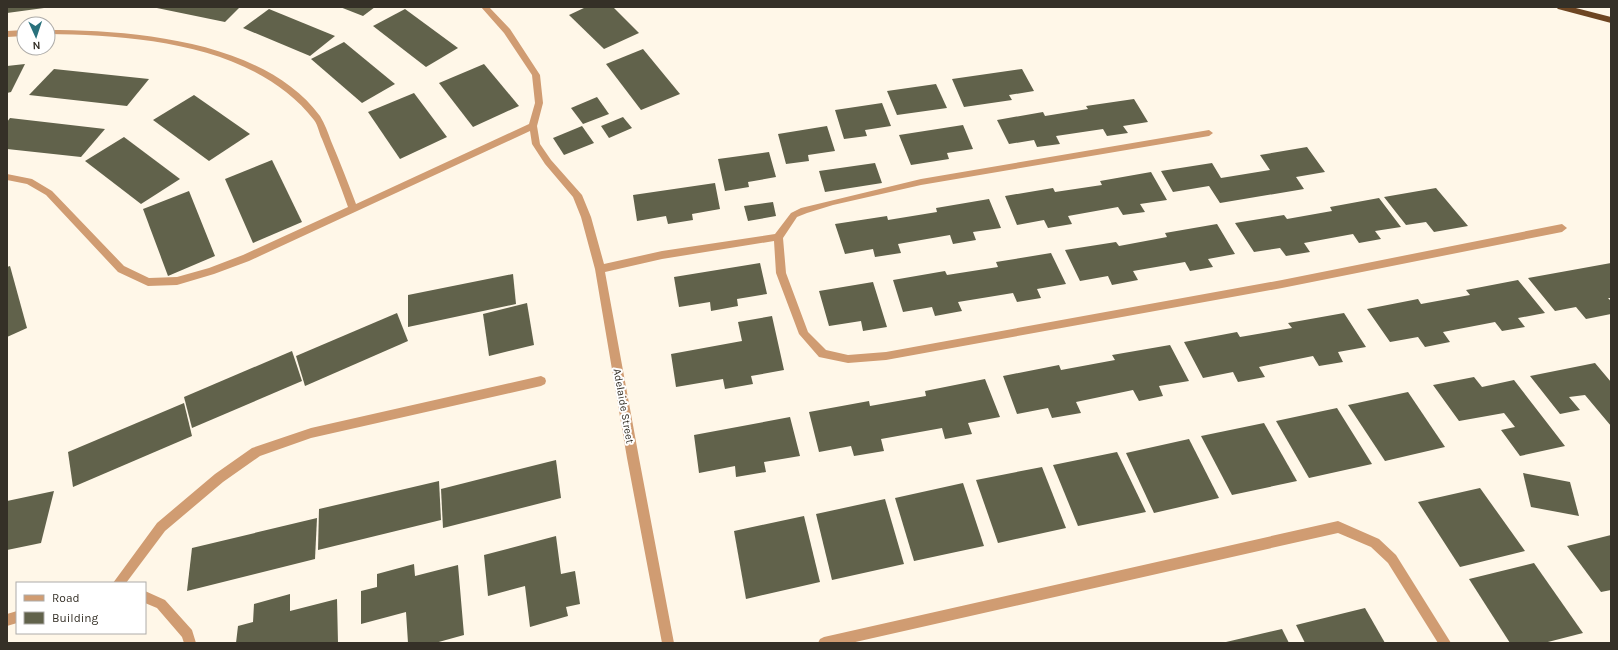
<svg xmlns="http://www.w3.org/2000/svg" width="1618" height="650" font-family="Karla,sans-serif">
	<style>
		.building { fill: #61624b }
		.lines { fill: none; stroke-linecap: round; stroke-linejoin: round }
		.street { fill: #d09c72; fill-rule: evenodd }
		.highway { fill: #6d4522; fill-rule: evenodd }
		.labels { text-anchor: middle; stroke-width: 4; stroke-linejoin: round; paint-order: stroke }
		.street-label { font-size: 11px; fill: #353027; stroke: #fff }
	</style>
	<rect width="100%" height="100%" fill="#fff7e8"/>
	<g class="building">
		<polygon points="7,7 45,7 44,8 7,13"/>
		<polygon points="152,7 240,7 225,22"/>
		<polygon points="340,7 375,7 363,16"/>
		<polygon points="586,7 613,7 639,33 604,49 569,15"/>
		<polygon points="269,9 335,36 310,56 243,28"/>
		<polygon points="405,9 458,48 426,67 373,26"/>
		<polygon points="344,42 395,84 362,103 311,59"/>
		<polygon points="643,49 680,94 641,110 606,64"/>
		<polygon points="25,64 11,92 7,93 7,66"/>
		<polygon points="484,64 519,106 473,127 439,83"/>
		<polygon points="54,69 149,79 127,106 29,95"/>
		<polygon points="1022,69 1034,91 1009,95 1012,100 964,107 952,79"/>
		<polygon points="936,84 947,108 897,115 887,91"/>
		<polygon points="414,93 447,137 400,159 368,112"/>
		<polygon points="194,95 250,134 209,161 153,120"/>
		<polygon points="597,97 609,114 583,124 571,108"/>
		<polygon points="1134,99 1148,122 1123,126 1128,133 1107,136 1103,129 1056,136 1060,144 1037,147 1034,140 1009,144 997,120 1043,112 1045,116 1088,109 1086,106"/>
		<polygon points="882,103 891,126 865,130 867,136 844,139 835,110"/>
		<polygon points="623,117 632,128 609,138 601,126"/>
		<polygon points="10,118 105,129 81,157 7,149 7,122"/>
		<polygon points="963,125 973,149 947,153 949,159 911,165 899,135"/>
		<polygon points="582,126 594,143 564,155 553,138"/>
		<polygon points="827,126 835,151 808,155 809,161 786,164 778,134"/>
		<polygon points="124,137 180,179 141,204 85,161"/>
		<polygon points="1307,147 1325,172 1296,177 1304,189 1220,203 1209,186 1173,192 1161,171 1212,163 1221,178 1270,170 1260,155"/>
		<polygon points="769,152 776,177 748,182 749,187 725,191 718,159"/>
		<polygon points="272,160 302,222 253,243 225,179"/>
		<polygon points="875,163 882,183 825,192 819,171"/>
		<polygon points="1151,172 1167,200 1140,204 1145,212 1123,215 1118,207 1068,216 1072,224 1048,228 1044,220 1017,225 1005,196 1053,188 1055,192 1102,185 1100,181"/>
		<polygon points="715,183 720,209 692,214 693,220 668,224 666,216 637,221 633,195"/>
		<polygon points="1436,188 1468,226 1434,232 1426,222 1406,225 1384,197"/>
		<polygon points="189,191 215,256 168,276 143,209"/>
		<polygon points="1379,198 1401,227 1375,231 1381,239 1359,243 1353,234 1304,243 1310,252 1286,256 1280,248 1254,252 1235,223 1284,215 1287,219 1332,211 1330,207"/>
		<polygon points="989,199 1001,228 973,232 976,240 953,244 950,235 898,244 901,253 875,257 873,249 845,254 835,224 887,216 888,220 937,212 936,208"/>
		<polygon points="773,202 776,216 748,221 744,206"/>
		<polygon points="1217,224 1235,254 1208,259 1213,267 1190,271 1185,262 1133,271 1138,280 1112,285 1108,276 1080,281 1065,250 1116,242 1119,246 1167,237 1165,233"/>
		<polygon points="1051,253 1066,284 1037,289 1041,298 1017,302 1013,293 958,302 962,311 935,316 932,307 903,312 893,280 945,271 947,275 998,267 996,262"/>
		<polygon points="760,263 767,294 737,299 738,306 711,311 710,302 679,307 674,277"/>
		<polygon points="1611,263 1611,298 1608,298 1611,301 1611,314 1586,319 1576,307 1555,311 1528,278"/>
		<polygon points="10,266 27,328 7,337 7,267"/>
		<polygon points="513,274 516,304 408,327 408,295"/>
		<polygon points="1518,280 1545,313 1518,318 1525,327 1502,331 1495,322 1443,332 1450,342 1425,347 1418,337 1390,342 1367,309 1418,299 1421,304 1470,295 1466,290"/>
		<polygon points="873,282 887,327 863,331 861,321 829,326 819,291"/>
		<polygon points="527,303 534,345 489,356 483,314"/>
		<polygon points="397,313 408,341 305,386 296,356"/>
		<polygon points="1344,313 1366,347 1338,352 1343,362 1319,366 1313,356 1259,367 1265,377 1238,382 1233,372 1203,378 1184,342 1237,332 1240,337 1292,328 1288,323"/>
		<polygon points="772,316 784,370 751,376 753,384 725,389 723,379 676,387 671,354 742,341 738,322"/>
		<polygon points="1170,345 1189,381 1159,386 1163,396 1139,401 1133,390 1076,402 1081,413 1052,418 1048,408 1017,414 1003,376 1059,365 1061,370 1115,360 1112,355"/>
		<polygon points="292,351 302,381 192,428 184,397"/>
		<polygon points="1595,363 1611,382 1611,426 1585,395 1569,397 1580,410 1560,414 1530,376"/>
		<polygon points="1474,377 1482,387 1514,380 1565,446 1520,456 1501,430 1515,427 1504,413 1459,421 1433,385"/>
		<polygon points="985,379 1000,417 968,423 972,434 945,439 942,428 881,439 884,451 854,456 851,446 819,452 809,412 869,401 870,406 926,396 925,391"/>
		<polygon points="1408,392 1445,447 1385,461 1348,405"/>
		<polygon points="184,403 192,436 73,487 68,452"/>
		<polygon points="1337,408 1372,464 1309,478 1276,421"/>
		<polygon points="790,417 800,456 764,462 766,472 736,477 735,466 699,473 694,435"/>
		<polygon points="1264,423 1297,481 1232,495 1201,436"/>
		<polygon points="1189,439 1219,498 1154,513 1126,453"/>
		<polygon points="1117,452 1146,512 1078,526 1053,465"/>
		<polygon points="556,460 561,498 443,528 441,489"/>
		<polygon points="1042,467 1066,528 998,543 976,480"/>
		<polygon points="1523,473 1570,482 1579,516 1531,507"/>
		<polygon points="439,481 441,520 318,550 319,509"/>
		<polygon points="963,483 984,546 914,561 895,498"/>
		<polygon points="1480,488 1525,551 1460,567 1418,502"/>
		<polygon points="54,491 41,543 7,550 7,501"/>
		<polygon points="885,499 904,564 832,580 816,514"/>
		<polygon points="804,516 820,582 746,599 734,531"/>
		<polygon points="317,518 315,559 187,591 192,548"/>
		<polygon points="1611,535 1611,590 1601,592 1567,546"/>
		<polygon points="556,536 561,574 575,571 580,604 566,607 568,616 530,627 525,586 488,596 484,555"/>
		<polygon points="1534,563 1583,633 1544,643 1510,643 1469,579"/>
		<polygon points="414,564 415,576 458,565 464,635 435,643 408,643 406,612 361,624 361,591 377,587 377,574"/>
		<polygon points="290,594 290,611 337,599 338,643 236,643 238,626 253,622 254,604"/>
		<polygon points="1365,608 1385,643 1305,643 1296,625"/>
		<polygon points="1282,629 1289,643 1226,643 1226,642"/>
	</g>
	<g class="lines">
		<g class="street">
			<path d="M481 7H489L510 29 540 75 543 103 537 126 540 144 551 160 582 195 591 217 604 264 662 251 775 234 791 213 801 208 921 179 1209 130 1213 133 1209 136 921 185 833 205 807 213 797 217 783 238 786 273 808 332 826 350 848 355 886 352 1282 280 1562 224 1567 228 1562 232 1282 288 886 360 848 363 819 357 799 334 776 273 774 241 662 259 605 272 639 458 674 643H662L627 458 595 269 581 217 573 197 545 164 532 144 530 131 249 261 214 274 177 285 148 286 118 272 46 195 27 184 7 180V174L32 179 52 191 124 266 149 278 177 277 209 268 243 255 348 207C340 184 331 162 322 139 319 133 318 125 314 120 255 44 136 35 48 34V30C134 30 265 41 320 116 325 124 328 133 331 141 340 162 348 183 356 204L529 124 535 103 532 75 504 33Z"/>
			<polygon points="24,30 24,36 7,37 7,31"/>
			<polygon points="541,376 545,378 546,381 545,384 541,386 311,438 260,456 223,482 165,531 126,583 113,583 157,523 215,474 252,448 311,428"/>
			<polygon points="1338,521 1379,539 1396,555 1451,643 1438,643 1388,563 1371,547 1338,533 851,643 818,643 820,639 824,637"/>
			<polygon points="145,591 165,600 192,630 196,643 184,643 182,637 157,608 145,603"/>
			<polygon points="17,611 17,623 7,626 7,614"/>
		</g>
		<polygon class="highway" points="1556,7 1572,7 1611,17 1611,23 1558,9"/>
	</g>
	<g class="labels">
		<g class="street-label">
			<text transform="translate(624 406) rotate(80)" y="4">Adelaide Street</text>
		</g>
	</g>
	<rect width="1618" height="650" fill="none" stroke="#353027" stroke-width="16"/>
	<rect x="16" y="582" width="130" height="52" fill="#ffffff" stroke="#aeaca9"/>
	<rect x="24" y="595" width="20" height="6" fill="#d09c72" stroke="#aeaca9"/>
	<text x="52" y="602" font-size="12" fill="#353027">Road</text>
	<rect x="24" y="612" width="20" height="12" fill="#61624b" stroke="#aeaca9"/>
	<text x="52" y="622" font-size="12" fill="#353027">Building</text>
	<g transform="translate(36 36) rotate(177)"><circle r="19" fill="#ffffff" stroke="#aeaca9"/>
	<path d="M0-3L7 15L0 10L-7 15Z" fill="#29717c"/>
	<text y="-6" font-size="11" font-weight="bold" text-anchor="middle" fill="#353027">N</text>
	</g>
</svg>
